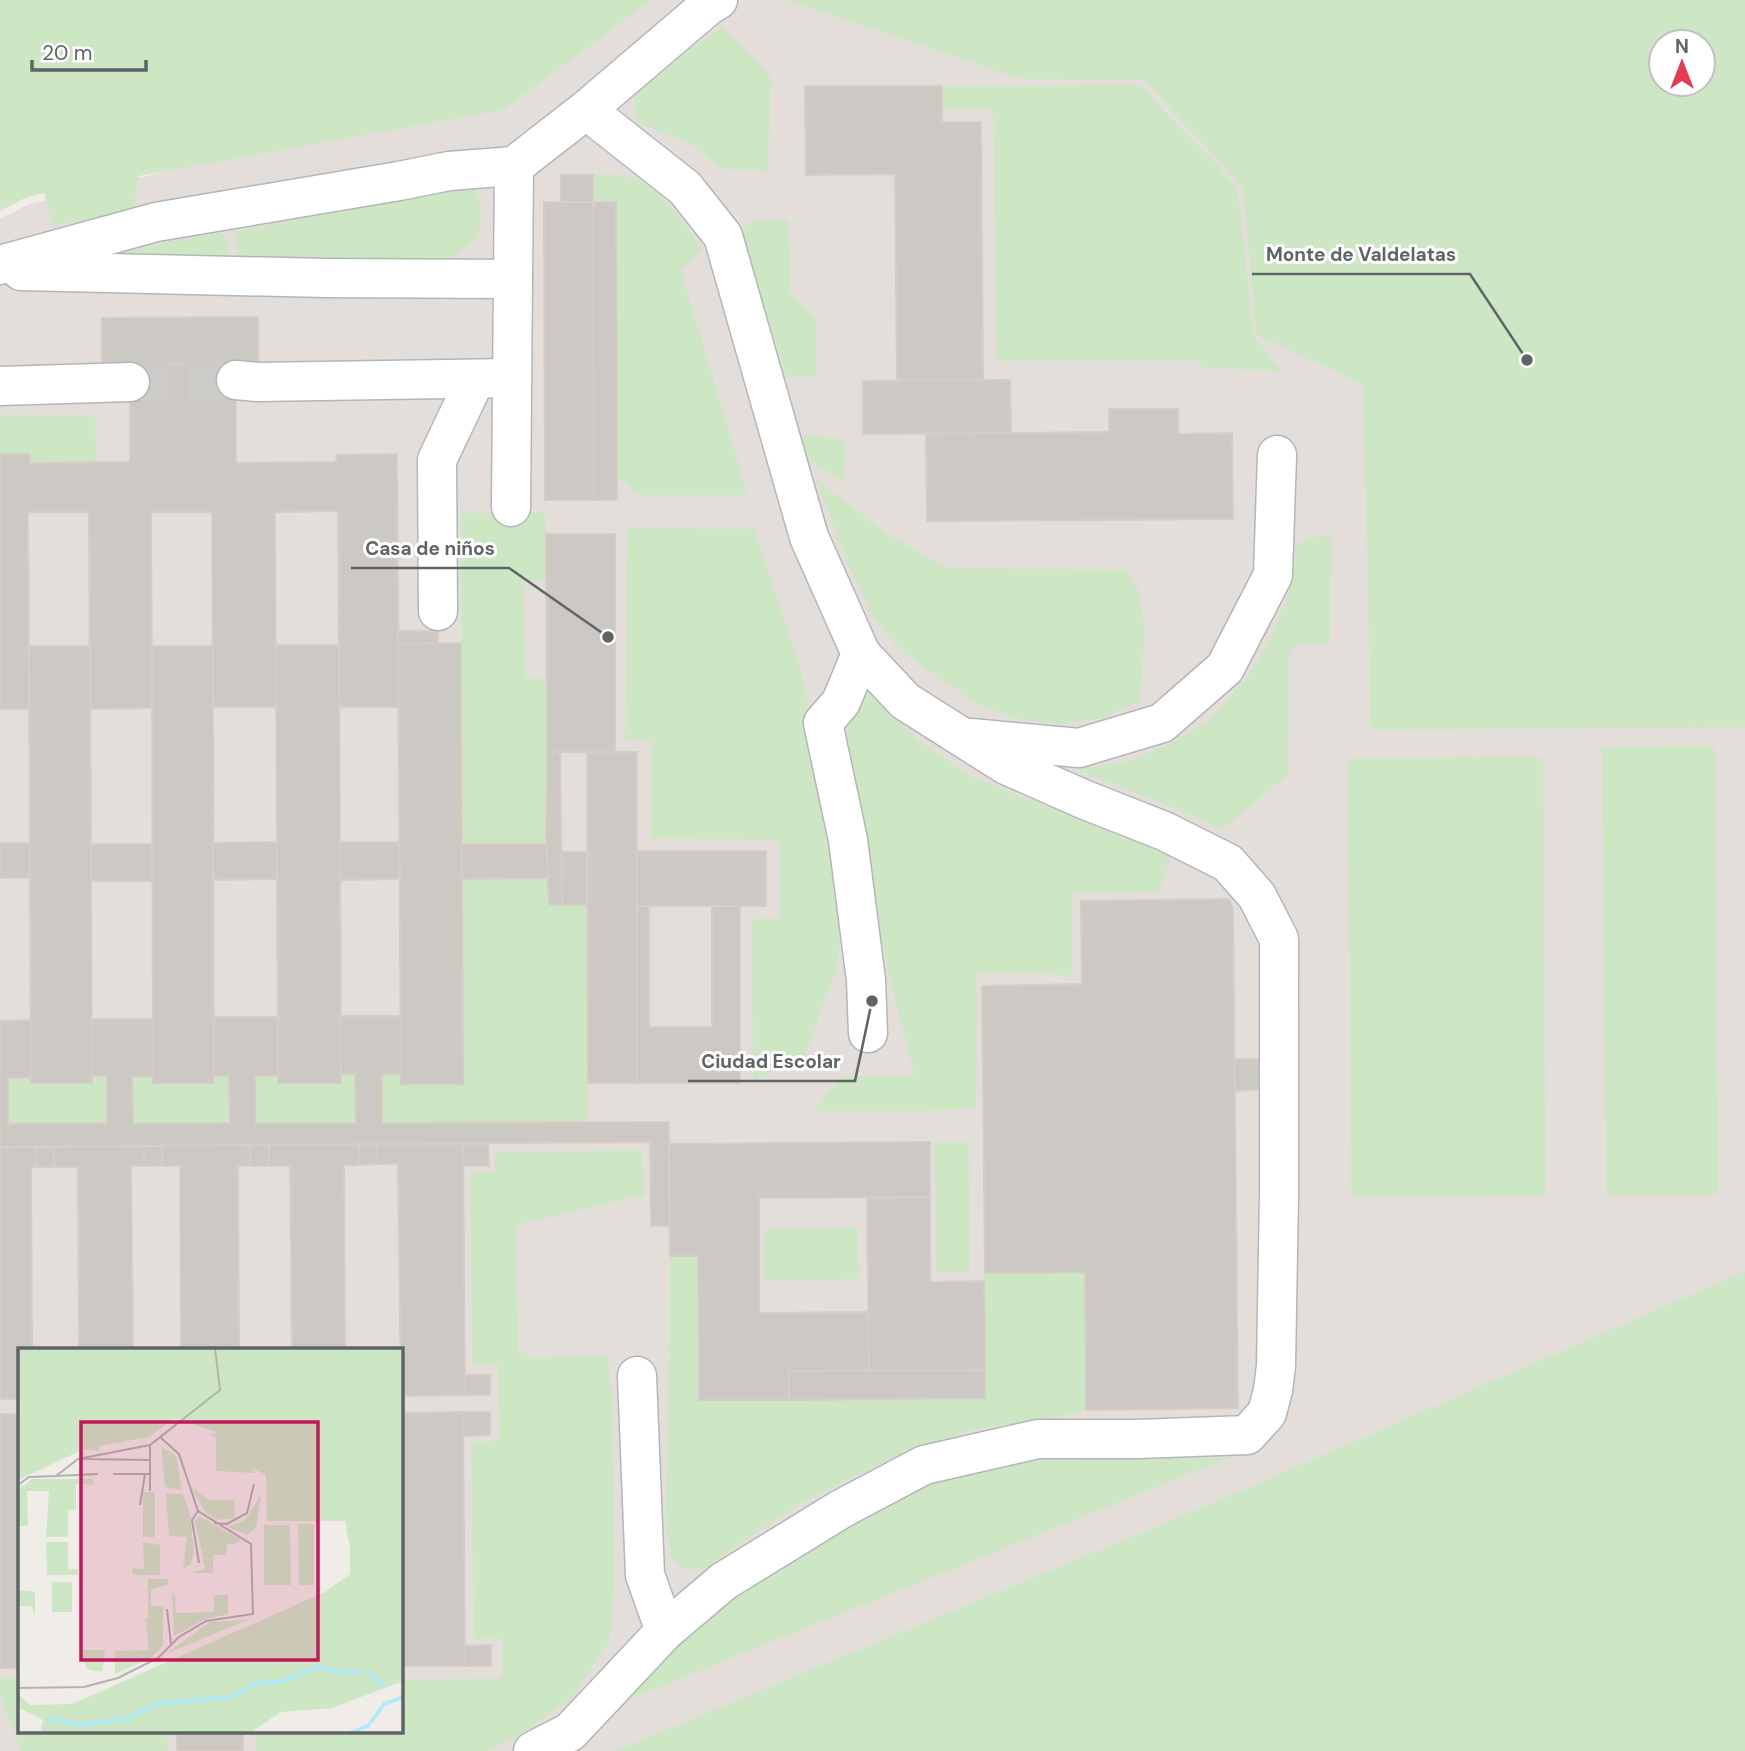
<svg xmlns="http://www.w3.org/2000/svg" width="1745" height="1751" font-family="'DM Sans',sans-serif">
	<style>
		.education { fill: #e3ded9; fill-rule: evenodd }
		.green { fill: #cde7c5; fill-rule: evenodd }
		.building { fill: #ccc8c4; stroke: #d5cdc6; stroke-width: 2 }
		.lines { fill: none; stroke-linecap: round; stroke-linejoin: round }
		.minor-tunnel { stroke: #cccbc8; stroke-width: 38; stroke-dasharray: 38 19; stroke-linecap: butt }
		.minor-casing { stroke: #b3b6b9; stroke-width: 41 }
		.minor { stroke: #fff; stroke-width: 38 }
		.inset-river { fill: none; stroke: #acebfc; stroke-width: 3.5 }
		.inset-road { fill: none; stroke: #b2b2b0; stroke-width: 2 }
		.view { fill: #c2185b; fill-opacity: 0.15; stroke: #c2185b; stroke-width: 3.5 }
		.inset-edge { fill: none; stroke: #5f6467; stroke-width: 3.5 }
		.leader { fill: none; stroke: #5f6467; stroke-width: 2.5 }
		.callout-dot { fill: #5f6467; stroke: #fff; stroke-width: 2.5 }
		.callout-label { font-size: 19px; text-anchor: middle; font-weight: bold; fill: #5f6467; stroke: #fff; stroke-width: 6; stroke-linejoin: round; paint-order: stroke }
	</style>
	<rect width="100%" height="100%" fill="#f0ede8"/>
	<path class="education" d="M642 0H807L1152 71 1247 185 1367 382 1745 724V1276L642 1751H0V219L27 205 216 159ZM19 1350H401V1732H19Z"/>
	<g class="green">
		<polygon points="0,0 652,0 503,110 139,176 132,214 52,225 44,193 27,197 0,211"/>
		<path d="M787 0H1745V727L1371 730 1363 385 1256 334 1243 187 1144 80 1021 79ZM1661 42H1703V84H1661Z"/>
		<polygon points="721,26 771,76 768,171 723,169 690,144 637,122 634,93"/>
		<polygon points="1140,85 1237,187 1254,336 1282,371 1202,368 1200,361 997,361 993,110 942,110 942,86"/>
		<path d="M612 174C619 176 628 176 634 178 663 189 685 225 702 249L681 270 748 495H643L629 487 618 477 616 203 593 202V175Z"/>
		<polygon points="474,185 481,206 479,236 450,259 241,260 235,246 238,231"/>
		<path d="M764 220H789L790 293 817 319 816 377H787L739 234C745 223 752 221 764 220Z"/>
		<polygon points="222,232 228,246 227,259 85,261 172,241"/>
		<polygon points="0,415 95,416 96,463 30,463 29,454 0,454"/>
		<polygon points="803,436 844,438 845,483 805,457"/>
		<polygon points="816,479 887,534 949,568 1126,570 1137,586 1145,629 1140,701 1100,719 1058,724 1015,719 975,702 924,668 896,645 874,618 846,560"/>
		<polygon points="545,512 547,580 523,581 525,678 547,679 546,844 462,844 461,513"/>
		<polygon points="627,528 754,529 802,673 842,895 838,964 806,1054 753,1081 752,919 780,918 780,840 651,838 651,741 625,739"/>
		<polygon points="1331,536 1330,645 1296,645 1289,654 1288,775 1222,830 1179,810 1074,769 1124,763 1168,745 1208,721 1249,675 1272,635 1288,595 1296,546 1306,538"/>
		<polygon points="869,691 918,740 973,777 1171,856 1159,892 1073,893 1072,975 977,973 976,1108 927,1111 813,1111 842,1076 915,1076 889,978 843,724"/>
		<polygon points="1715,746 1718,1195 1606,1195 1602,747"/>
		<polygon points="1543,757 1546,1196 1351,1197 1348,758"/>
		<polygon points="548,878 549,904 587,905 587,1122 382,1123 382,1074 401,1074 401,1084 463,1083 462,879"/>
		<polygon points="341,1074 355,1074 356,1123 255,1123 255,1076 278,1076 279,1083 340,1083"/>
		<polygon points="92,1076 107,1076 107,1123 8,1124 8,1078 31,1078 31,1083 91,1083"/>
		<polygon points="153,1076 154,1083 214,1083 214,1076 229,1076 230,1123 133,1124 132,1077"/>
		<polygon points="935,1142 969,1142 970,1272 936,1272"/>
		<polygon points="642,1150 644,1195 516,1225 518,1350 532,1358 608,1355 613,1414 614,1586 610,1640 572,1698 518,1736 486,1751 256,1751 255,1732 401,1732 401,1680 502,1678 502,1638 474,1639 471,1442 499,1441 498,1365 472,1365 470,1173 495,1172 495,1152"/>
		<polygon points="858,1228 859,1279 765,1281 764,1229"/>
		<polygon points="670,1256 698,1256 699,1400 985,1398 985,1273 1085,1272 1086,1410 1071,1414 967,1431 898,1455 802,1503 740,1543 707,1568 685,1570 672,1558 665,1525 669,1397"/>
		<polygon points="1745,1271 1745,1751 615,1751 1220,1500"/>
		<polygon points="1130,1458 1229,1458 620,1703 679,1639 772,1567 950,1473 1025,1461"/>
		<polygon points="0,1678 19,1678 19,1732 167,1732 168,1751 21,1751 0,1695"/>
	</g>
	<g class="building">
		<polygon points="805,86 942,86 942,122 981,122 983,380 897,381 895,174 806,175"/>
		<rect x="561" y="175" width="32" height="27"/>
		<polygon points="544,202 593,202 594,500 545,500"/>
		<polygon points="593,202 616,202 617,500 594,500"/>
		<polygon points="258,317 258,364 102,364 102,318"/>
		<polygon points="236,364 236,463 337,462 336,455 397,454 399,707 339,707 338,511 275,512 276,707 213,707 212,512 151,512 152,708 90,709 89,512 28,512 29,709 0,709 0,454 30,454 30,463 130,462 130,365"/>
		<polygon points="1010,380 1011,433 863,434 863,381"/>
		<polygon points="1109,409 1178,409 1178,434 1232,433 1233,519 927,521 926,434 1109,432"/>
		<polygon points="546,534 615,534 615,752 547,752"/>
		<polygon points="398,631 438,631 438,643 398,644"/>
		<polygon points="461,643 463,1084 401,1084 398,644"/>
		<polygon points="276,645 339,645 341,1083 278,1083"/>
		<polygon points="29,646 90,646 92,1083 31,1083"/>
		<polygon points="152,646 213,646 214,1083 153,1083"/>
		<polygon points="547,752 560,752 562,905 549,904 546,844"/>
		<polygon points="587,752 637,752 637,1083 588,1083"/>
		<polygon points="277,842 277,879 213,880 213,843"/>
		<polygon points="340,842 399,842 400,879 340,880"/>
		<rect x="0" y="843" width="30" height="35"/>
		<rect x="91" y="844" width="61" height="37"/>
		<polygon points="462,844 546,844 548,878 462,879"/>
		<rect x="637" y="851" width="129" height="55"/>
		<rect x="562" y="852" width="25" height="53"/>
		<polygon points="1229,899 1233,909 1238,1408 1086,1410 1085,1272 985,1273 982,986 1082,984 1081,901"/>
		<polygon points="637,906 649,906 649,1027 712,1027 712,906 740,906 740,1083 637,1083"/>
		<polygon points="340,1016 400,1016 401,1074 382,1074 382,1123 669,1122 670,1226 651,1226 650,1142 0,1147 0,1021 31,1020 31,1078 8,1078 8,1124 107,1123 107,1076 92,1076 92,1019 153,1019 153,1076 132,1077 133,1124 230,1123 229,1076 214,1076 214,1017 278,1017 278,1076 255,1076 255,1123 356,1123 355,1074 341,1074"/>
		<polygon points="1234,1059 1265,1059 1264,1089 1235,1091"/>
		<polygon points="930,1142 930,1197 759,1198 759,1313 868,1312 869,1371 789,1371 789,1400 699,1400 698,1256 670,1256 669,1144"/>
		<polygon points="359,1144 359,1165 344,1165 345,1350 292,1350 290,1166 269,1166 269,1145"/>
		<polygon points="359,1144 376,1144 377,1164 359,1165"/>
		<polygon points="376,1144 463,1144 465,1395 401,1396 398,1164 377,1164"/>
		<polygon points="463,1144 488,1144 489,1166 463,1166"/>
		<polygon points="250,1145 250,1166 238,1166 239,1350 181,1350 180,1166 162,1166 162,1146"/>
		<rect x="250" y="1145" width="19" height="21"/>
		<polygon points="144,1146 144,1166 131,1166 133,1350 79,1350 78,1167 54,1167 54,1147"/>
		<rect x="144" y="1146" width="18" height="20"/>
		<polygon points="0,1147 36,1147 36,1167 31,1167 32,1350 19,1350 19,1399 0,1399"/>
		<rect x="36" y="1147" width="18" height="20"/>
		<polygon points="930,1197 930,1282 984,1281 985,1370 869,1371 867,1198"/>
		<polygon points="985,1370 985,1398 789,1400 789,1371"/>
		<rect x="465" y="1375" width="25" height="20"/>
		<polygon points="463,1412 465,1666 401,1666 401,1644 402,1644 401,1413"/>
		<polygon points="463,1412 490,1412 490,1435 463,1436"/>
		<rect x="0" y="1414" width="19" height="254"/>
		<polygon points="491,1645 491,1666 465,1666 464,1646"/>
		<rect x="177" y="1732" width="66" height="19"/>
	</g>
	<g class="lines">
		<polyline class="minor-tunnel" points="130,382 236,380"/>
		<defs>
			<g id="minor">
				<polyline points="0,265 156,222 399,181 449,171 514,166 586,110 708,6 718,0"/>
				<polyline points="21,271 325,278 513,279"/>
				<polyline points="236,380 258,382 512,378"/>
				<polyline points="0,386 130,382"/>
				<polyline points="511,507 514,166"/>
				<polyline points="438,611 437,460 475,380"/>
				<polyline points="861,654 841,702 823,723 848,840 866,980 868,1033"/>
				<polyline points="971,738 1079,748 1162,723 1225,668 1273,575 1277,455"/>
				<polyline points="637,1376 645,1575 665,1631"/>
				<polyline points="533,1751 570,1732 665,1631 724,1581 841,1509 924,1465 1038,1439 1138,1439 1247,1435 1267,1413 1273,1390 1276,1366 1279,1194 1279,939 1257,896 1228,863 1164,831 1083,799 1006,765 905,701 861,654 809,537 723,236 685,188 586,110"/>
			</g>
		</defs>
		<use href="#minor" class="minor-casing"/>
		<use href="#minor" class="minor"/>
	</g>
	<g transform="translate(18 1348)">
		<rect width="385" height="385" fill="#f0ede8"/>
		<path d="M0 0H385V333L314 360 263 364 232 385H22L25 372 0 359V346L12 357 54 356 307 244 332 226V200L327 173H249L248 127 234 120 237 125 198 123V90L191 86 201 85 157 70 131 89 82 98 81 103 66 101 0 132ZM143 98 158 108 164 142 147 139ZM14 131H75L76 137 58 136V162H50V189H28L31 143H9L10 178H0V142ZM173 139 191 152H216L217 170 201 172 188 165ZM125 144H137V189H125ZM148 146H165L172 166 176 205 172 217 165 221 169 189 151 188ZM243 147 238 180 229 187 209 179 227 172ZM181 168 222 191 220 195 209 196 208 207H195V225H173L187 220 177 173ZM280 176H296V237H281ZM246 177H272L273 237H246ZM28 194H50V221H60V227H29ZM125 194 142 197V227H115L114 220 126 221ZM130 231H150V237L133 241V258H145V297L133 310 97 326V303L131 302 127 270H130ZM34 234H54V264H34ZM0 242 17 244V270L14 258H0ZM154 245H157L158 265 196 264V247H210V266L185 272 156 288ZM230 272 147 306 192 274ZM62 302H87L84 324 69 321Z" fill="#cde7c5"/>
		<path class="inset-river" d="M348 322 367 339M31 371 62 377 110 370 139 356 216 348 238 335 265 333 300 319 325 325 343 323M331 385 350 378 366 356 385 349"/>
		<path class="inset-road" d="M65 111 132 112M95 126H132M38 128 80 126M0 137 11 129 38 128 60 111 132 97 202 42 197 0M132 143V97M122 157 127 126M180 163 174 172 181 215M196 175 209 176 229 165 236 136M149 261 153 296M0 340 66 339 100 330 140 310 161 289 188 273 235 266 233 196 180 163 161 106 142 89"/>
		<path class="view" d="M63 74H300V312H63Z"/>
		<rect width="385" height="385" class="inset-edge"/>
	</g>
	<path class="leader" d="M1527 360L1470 274H1252M608 637L509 568H351M872 1001L855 1081H688"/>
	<g class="callout-dot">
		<circle cx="1527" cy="360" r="7"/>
		<circle cx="608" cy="637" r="7"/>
		<circle cx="872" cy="1001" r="7"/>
	</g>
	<g class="callout-label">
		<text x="1361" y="261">Monte de Valdelatas</text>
		<text x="430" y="555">Casa de niños</text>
		<text x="771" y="1068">Ciudad Escolar</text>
	</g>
	<g transform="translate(1682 63)"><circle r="33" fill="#ffffff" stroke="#bfc1c2" stroke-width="2"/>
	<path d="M0-5L12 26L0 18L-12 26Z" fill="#e43a52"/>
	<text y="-10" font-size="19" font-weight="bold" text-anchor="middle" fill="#5f6467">N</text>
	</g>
	<path d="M32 60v10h114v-10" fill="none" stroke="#5f6467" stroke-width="3.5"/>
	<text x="42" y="60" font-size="21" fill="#5f6467" stroke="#ffffff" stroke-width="5" paint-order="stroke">20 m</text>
</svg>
